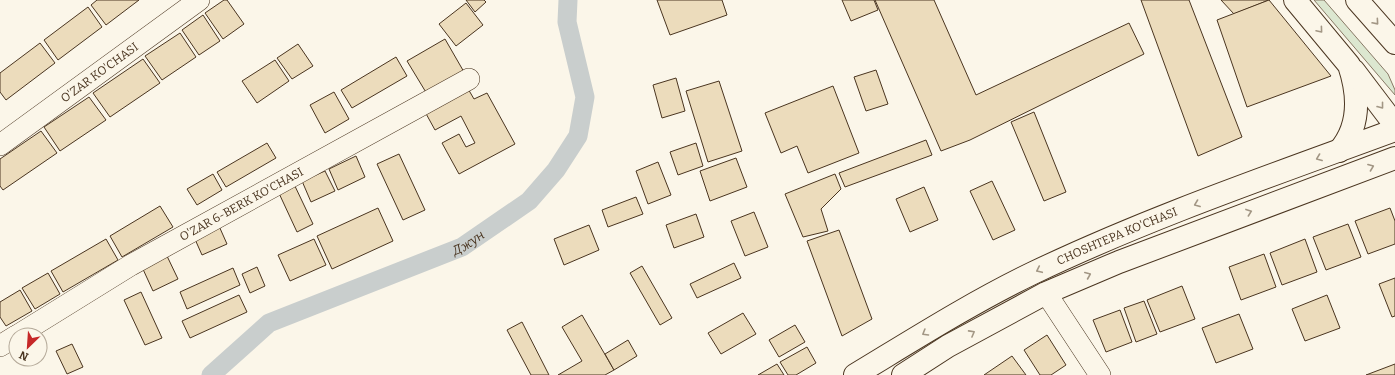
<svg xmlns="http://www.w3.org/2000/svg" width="1395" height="375" font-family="Bitter,serif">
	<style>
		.green { fill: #dce7d0; stroke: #887966 }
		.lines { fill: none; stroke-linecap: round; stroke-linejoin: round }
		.canal { stroke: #c9cecd; stroke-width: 19 }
		.building { fill: #ecdcbc; stroke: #4a3520 }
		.minor-casing { stroke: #4a3520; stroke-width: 22 }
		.major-casing { stroke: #4a3520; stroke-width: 24 }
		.highway-casing { stroke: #4a3520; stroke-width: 24 }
		.minor { stroke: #fbf6e9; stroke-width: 21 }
		.major { stroke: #fbf6e9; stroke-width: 22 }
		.highway { stroke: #fbf6e9; stroke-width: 22 }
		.oneway { stroke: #a29684 }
		.labels { text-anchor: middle; stroke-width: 3; stroke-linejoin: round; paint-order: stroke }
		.street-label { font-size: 12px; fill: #4a3520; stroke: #fbf6e9 }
		.water-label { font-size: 13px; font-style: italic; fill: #4a3520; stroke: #fbf6e9 }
	</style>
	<rect width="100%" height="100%" fill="#fbf6e9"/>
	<polygon class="green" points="1314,0 1324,0 1388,74 1395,90 1395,95"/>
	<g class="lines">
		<path class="canal" id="s1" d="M211 375 269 323 462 247 529 201 556 170 578 136 585 97 567 22 568 0"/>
	</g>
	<g class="building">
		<polygon points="97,0 139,0 106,25 91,5"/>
		<polygon points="224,0 227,0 244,24 223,39 205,13"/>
		<polygon points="466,0 484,0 486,2 475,12"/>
		<polygon points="657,0 722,0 727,15 670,35"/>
		<polygon points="842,0 874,0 878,10 851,21"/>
		<polygon points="875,0 934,0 976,95 1129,23 1144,54 970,140 941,151"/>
		<polygon points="1141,0 1189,0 1242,137 1198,156"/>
		<polygon points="1221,0 1269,0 1234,14"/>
		<polygon points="1269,0 1331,76 1247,107 1217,20"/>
		<polygon points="466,3 483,25 456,46 439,24"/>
		<polygon points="88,7 102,27 58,60 44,40"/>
		<polygon points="203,15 220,41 199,55 182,30"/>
		<polygon points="180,33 196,57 162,80 145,56"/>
		<polygon points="445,39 464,72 427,94 407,61"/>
		<polygon points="40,43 55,63 6,100 0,92 0,73"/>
		<polygon points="298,44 313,66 292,79 277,58"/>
		<polygon points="396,57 407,76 352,108 341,90"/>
		<polygon points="143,59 160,83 110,117 93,93"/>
		<polygon points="275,60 289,81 257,103 242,81"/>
		<polygon points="876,70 888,104 866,111 854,77"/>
		<polygon points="676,78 685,111 662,118 653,85"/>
		<polygon points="719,81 742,151 708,162 686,91"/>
		<polygon points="833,86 859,153 808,173 797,146 781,153 765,113"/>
		<polygon points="467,87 474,99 487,93 515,144 459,174 442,143 459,134 466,147 475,143 461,116 435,130 424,110"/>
		<polygon points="334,92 349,119 325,133 310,105"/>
		<polygon points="89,97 106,120 60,151 44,127"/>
		<polygon points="1034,112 1066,192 1044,201 1011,122"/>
		<polygon points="41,131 57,153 3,190 0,186 0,159"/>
		<polygon points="926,140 932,155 845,187 839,173"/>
		<polygon points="267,143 276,158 226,187 217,172"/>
		<polygon points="696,143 703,166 678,175 670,152"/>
		<polygon points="399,154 425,210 403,220 377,164"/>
		<polygon points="356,156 365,177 338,190 329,169"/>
		<polygon points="736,158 747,187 710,201 700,171"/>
		<polygon points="658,162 671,195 648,204 636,171"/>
		<polygon points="325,171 335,191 311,202 302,181"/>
		<polygon points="213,174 222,190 197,205 187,189"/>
		<polygon points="835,174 841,189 821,209 828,231 803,237 785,194"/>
		<polygon points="992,181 1015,230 993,240 970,191"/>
		<polygon points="293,182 313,224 297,232 277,189"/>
		<polygon points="924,187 938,220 910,232 896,199"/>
		<polygon points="636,197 643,214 608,227 602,210"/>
		<polygon points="160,206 173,227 122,257 110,236"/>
		<polygon points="378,208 393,241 332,269 317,236"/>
		<polygon points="1390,208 1395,221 1395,244 1368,254 1355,221"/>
		<polygon points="754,212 768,247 745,256 731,221"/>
		<polygon points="696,214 704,237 674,248 666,225"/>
		<polygon points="1348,224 1361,257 1326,270 1313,237"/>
		<polygon points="589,225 599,250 564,265 554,239"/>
		<polygon points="219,226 227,244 202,255 194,237"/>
		<polygon points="839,230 872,319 842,336 807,241"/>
		<polygon points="106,239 118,260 63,292 51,271"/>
		<polygon points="314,239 326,265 290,281 278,255"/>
		<polygon points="1305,239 1317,272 1282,285 1270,253"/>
		<polygon points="1264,254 1276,287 1241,300 1229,267"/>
		<polygon points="167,256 178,279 153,291 142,267"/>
		<polygon points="734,263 741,278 697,298 690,284"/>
		<polygon points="642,266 672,318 660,325 630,273"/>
		<polygon points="257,267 265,286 250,293 242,274"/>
		<polygon points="233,268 240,285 187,309 180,292"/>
		<polygon points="48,273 60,294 35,309 22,288"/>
		<polygon points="1395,278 1395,316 1392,317 1379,284"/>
		<polygon points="1182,286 1195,319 1160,332 1147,300"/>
		<polygon points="20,290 32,311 6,326 0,317 0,302"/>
		<polygon points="141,292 162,338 145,345 124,300"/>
		<polygon points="239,295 247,312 190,338 182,321"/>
		<polygon points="1327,295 1340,328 1305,341 1292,309"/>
		<polygon points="1144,301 1157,334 1136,342 1124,308"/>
		<polygon points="1120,310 1132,342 1106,352 1093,320"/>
		<polygon points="743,313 756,334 721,354 708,333"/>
		<polygon points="1239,314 1253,349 1216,363 1202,328"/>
		<polygon points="582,315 614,370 605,375 558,375 582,361 562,327"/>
		<polygon points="522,322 549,375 531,375 507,330"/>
		<polygon points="795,325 805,342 779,357 769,340"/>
		<polygon points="1047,335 1066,365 1051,375 1040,375 1024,350"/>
		<polygon points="628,340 637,356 614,370 605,354"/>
		<polygon points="72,344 83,367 67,374 56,351"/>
		<polygon points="807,347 816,363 796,375 788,375 780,362"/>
		<polygon points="1012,356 1026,375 984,375"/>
		<polygon points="777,364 784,375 758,375"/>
		<polygon points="1395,364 1395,375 1366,375"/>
	</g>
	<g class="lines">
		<defs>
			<g id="minor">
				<path id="s2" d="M0 145 199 0"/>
				<polyline points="1046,293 1100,375"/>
				<path id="s3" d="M18 335 131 265 469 79"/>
				<polyline points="0,346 16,336"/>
			</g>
			<g id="major">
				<path id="s4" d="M855 375C913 340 971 303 1033 273 1150 217 1273 175 1395 130"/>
				<polyline points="903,375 948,346 1046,293 1119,262 1395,158"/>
			</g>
			<g id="highway">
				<path d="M1295 0 1349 65C1359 95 1361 126 1339 151"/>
				<polyline points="1357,0 1395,43"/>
				<polyline points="1354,71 1395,125"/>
			</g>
		</defs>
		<use href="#minor" class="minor-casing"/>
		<use href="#major" class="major-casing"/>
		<use href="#highway" class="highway-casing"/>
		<use href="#minor" class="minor"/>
		<use href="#major" class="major"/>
		<use href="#highway" class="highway"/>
	</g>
	<defs><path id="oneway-chevron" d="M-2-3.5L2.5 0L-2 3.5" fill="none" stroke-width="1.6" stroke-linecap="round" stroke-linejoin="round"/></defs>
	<g class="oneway">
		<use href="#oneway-chevron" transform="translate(1376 22) rotate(49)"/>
		<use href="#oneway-chevron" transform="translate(1320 30) rotate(50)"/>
		<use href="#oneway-chevron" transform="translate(1381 106) rotate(52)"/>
		<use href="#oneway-chevron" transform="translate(1319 158) rotate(159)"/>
		<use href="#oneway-chevron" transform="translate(1371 167) rotate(-21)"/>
		<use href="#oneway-chevron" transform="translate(1197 204) rotate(159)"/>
		<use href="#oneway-chevron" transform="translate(1249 212) rotate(-20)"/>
		<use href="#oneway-chevron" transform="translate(1039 270) rotate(155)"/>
		<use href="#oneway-chevron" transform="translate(1088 275) rotate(-23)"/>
		<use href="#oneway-chevron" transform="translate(925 333) rotate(149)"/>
		<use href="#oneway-chevron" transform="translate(972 333) rotate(-29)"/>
	</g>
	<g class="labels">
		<g class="street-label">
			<text dy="4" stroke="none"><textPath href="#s2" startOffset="123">O'ZAR KO'CHASI</textPath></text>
			<text dy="4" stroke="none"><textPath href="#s3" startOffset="259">O'ZAR 6-BERK KO'CHASI</textPath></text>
			<text dy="4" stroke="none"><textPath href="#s4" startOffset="297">CHOSHTEPA KO'CHASI</textPath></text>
		</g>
		<g class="water-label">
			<text dy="5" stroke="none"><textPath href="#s1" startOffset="293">Джун</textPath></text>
		</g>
	</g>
	<g transform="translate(28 347) rotate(205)"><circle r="19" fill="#fbf6e9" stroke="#b4a999"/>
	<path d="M0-3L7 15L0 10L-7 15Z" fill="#c62828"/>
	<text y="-6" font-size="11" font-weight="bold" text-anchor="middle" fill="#4a3520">N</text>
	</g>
</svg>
